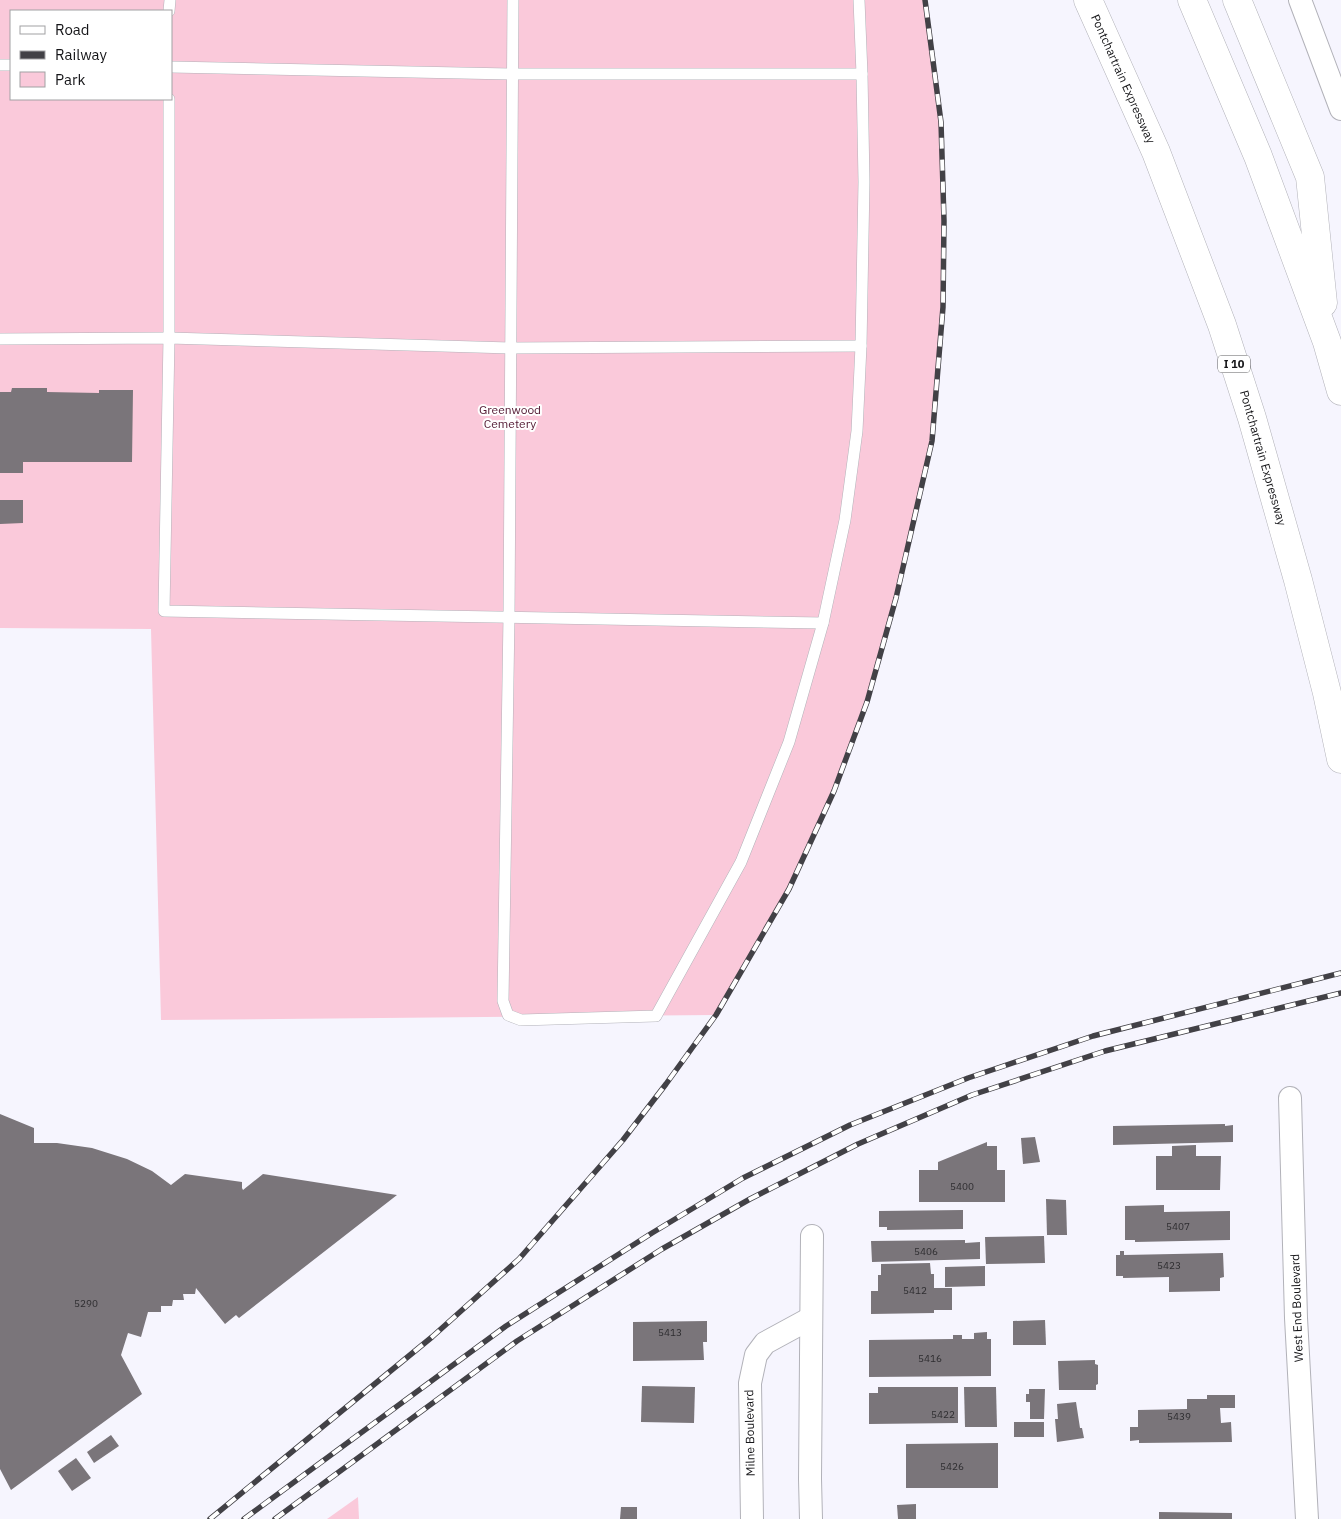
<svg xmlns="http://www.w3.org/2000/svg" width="1341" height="1519" font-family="'IBM Plex Sans',sans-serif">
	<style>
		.green { fill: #fac9da; fill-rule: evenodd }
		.building { fill: #7a757a }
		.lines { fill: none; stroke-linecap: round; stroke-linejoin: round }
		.lane-casing { stroke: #b2b2b9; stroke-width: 12 }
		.street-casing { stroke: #b2b2b9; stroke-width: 24 }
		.highway-casing { stroke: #b2b2b9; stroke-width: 29 }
		.lane { stroke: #fff; stroke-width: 11 }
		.street { stroke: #fff; stroke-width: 22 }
		.highway { stroke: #fff; stroke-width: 28 }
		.rail-casing { stroke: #424146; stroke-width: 5.5 }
		.rail { stroke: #fff; stroke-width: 4; stroke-dasharray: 11; stroke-linecap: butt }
		.labels { text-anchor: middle; stroke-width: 4; stroke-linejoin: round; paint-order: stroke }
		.number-label { font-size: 10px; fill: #2e2d30 }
		.shield { fill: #fff; stroke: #5b5b5d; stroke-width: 1 }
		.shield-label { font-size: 11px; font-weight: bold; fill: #151518 }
		.street-label { font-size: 12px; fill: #151518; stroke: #fff }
		.park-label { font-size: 12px; fill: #511731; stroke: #fff }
	</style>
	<rect width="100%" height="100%" fill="#f6f5fe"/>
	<g class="green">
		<path d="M0 0H925L941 122 944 221 943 307 932 441 896 598 867 702 834 791 789 889 716 1015 161 1020 151 629 0 628ZM11 11H171V99H11Z"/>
		<polygon points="358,1497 359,1519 327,1519"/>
	</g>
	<g class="building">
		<polygon points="12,388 47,388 47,392 99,393 99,390 133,390 132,462 23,462 23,473 0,473 0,392 11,392"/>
		<polygon points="0,500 23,500 23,523 0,524"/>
		<polygon points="0,1114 34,1128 34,1143 57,1143 92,1148 127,1159 152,1171 171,1185 185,1174 242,1182 242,1188 243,1190 263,1174 397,1195 239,1318 236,1315 225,1324 196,1288 195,1294 183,1294 184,1300 173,1300 172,1306 161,1306 161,1312 148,1312 141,1337 128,1333 121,1355 142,1394 11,1490 0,1469"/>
		<polygon points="1225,1124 1225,1126 1233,1125 1233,1142 1113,1145 1113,1126"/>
		<polygon points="1035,1137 1040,1162 1023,1164 1021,1138"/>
		<polygon points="987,1142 987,1146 997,1146 997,1170 1005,1170 1005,1202 919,1202 919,1170 938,1170 938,1162"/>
		<polygon points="1196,1145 1196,1156 1221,1156 1220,1190 1156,1190 1156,1156 1172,1156 1172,1146"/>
		<polygon points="1046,1199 1066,1200 1067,1235 1047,1235"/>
		<polygon points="1164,1205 1164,1212 1230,1211 1230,1240 1135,1242 1135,1240 1125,1240 1125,1206"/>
		<polygon points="963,1210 963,1229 887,1230 887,1227 879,1227 879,1211"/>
		<polygon points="1044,1236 1045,1263 986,1264 985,1237"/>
		<polygon points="965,1240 965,1243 980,1242 980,1259 872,1262 871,1241"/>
		<polygon points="1120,1251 1124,1251 1124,1255 1223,1253 1224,1277 1220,1278 1220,1291 1169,1292 1169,1277 1123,1278 1123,1276 1116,1276 1116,1255 1120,1255"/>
		<polygon points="930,1263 931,1274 934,1274 934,1288 952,1288 952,1310 934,1310 934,1313 871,1314 871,1291 878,1291 878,1275 881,1275 881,1264"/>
		<polygon points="985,1266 985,1286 945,1287 945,1267"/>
		<polygon points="1045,1320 1046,1345 1013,1345 1013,1321"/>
		<polygon points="707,1321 707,1342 703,1342 704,1360 633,1361 633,1322"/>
		<polygon points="987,1332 987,1339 991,1339 991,1376 869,1377 869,1340 953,1339 953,1335 962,1335 962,1339 974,1339 974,1333"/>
		<polygon points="1095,1360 1095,1364 1098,1365 1098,1384 1096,1385 1096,1390 1059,1390 1058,1361"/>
		<polygon points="642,1386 695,1387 694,1423 641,1422"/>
		<polygon points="878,1387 958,1387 958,1423 869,1424 869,1393 878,1393"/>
		<polygon points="964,1387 996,1387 997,1427 965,1427"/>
		<polygon points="1029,1389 1045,1389 1044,1419 1030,1419 1030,1402 1026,1402 1026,1394 1029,1394"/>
		<polygon points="1207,1395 1235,1395 1235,1408 1220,1408 1221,1423 1231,1422 1232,1442 1139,1443 1139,1440 1130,1441 1130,1427 1138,1427 1138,1410 1187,1409 1187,1399 1207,1399"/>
		<polygon points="1076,1402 1080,1428 1082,1428 1084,1438 1057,1442 1055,1419 1058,1419 1057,1404"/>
		<rect x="1014" y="1422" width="30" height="15"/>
		<polygon points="111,1435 119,1446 94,1463 87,1452"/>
		<polygon points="998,1443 998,1488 906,1488 906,1444"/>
		<polygon points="76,1458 91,1478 72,1491 58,1471"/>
		<polygon points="916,1504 916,1519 898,1519 897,1505"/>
		<polygon points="621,1507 637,1507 637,1519 620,1519"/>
		<polygon points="1159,1512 1232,1513 1232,1519 1159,1519"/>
	</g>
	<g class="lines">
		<defs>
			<g id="lane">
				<polyline points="513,0 509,616 503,1001 508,1015 521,1020 656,1016 741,862 789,742 823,623 845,520 857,431 861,346 864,182 862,74 859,0"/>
				<polyline points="169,11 170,0"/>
				<polyline points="0,65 11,65"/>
				<polyline points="171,67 512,74 862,74"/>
				<polyline points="169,99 169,338 164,611 823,623"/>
				<polyline points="0,339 169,338 511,348 861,346"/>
			</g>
			<g id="street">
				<polyline points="1300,0 1341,109"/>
				<polyline points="1290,1098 1296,1318 1307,1519"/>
				<polyline points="752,1519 750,1383 756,1355 765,1343 811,1318"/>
				<polyline points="811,1519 810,1479 812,1236"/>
			</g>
			<g id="highway">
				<polyline points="1088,0 1156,152 1222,325 1252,418 1298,580 1327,693 1341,759"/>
				<polyline points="1192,0 1258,156 1327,342 1341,391"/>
				<polyline points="1237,0 1310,177 1323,303"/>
			</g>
		</defs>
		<use href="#lane" class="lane-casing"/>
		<use href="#street" class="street-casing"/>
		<use href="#highway" class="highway-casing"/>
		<use href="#lane" class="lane"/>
		<use href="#street" class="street"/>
		<use href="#highway" class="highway"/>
		<defs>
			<g id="rail">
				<polyline points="210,1519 432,1337 519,1259 623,1140 666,1084 716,1015 789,889 834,791 867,702 896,598 932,441 943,307 944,221 941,122 925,0"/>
				<polyline points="244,1519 506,1326 652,1233 743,1178 850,1125 968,1078 1093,1036 1341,973"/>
				<polyline points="275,1519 517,1341 662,1249 750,1199 858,1144 972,1095 1105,1051 1341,993"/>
			</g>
		</defs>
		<use href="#rail" class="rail-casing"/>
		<use href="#rail" class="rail"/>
	</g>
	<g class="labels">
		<g class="number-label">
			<text x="962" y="1190">5400</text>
			<text x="1178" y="1230">5407</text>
			<text x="926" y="1255">5406</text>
			<text x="1169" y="1269">5423</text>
			<text x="915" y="1294">5412</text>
			<text x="86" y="1307">5290</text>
			<text x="670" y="1336">5413</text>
			<text x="930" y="1362">5416</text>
			<text x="943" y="1418">5422</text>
			<text x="1179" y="1420">5439</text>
			<text x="952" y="1470">5426</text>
		</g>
		<rect class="shield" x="1218" y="355.5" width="32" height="17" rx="4"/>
		<g class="shield-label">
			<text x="1234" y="368">I 10</text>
		</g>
		<g class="street-label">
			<text transform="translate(1123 79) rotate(66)" y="4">Pontchartrain Expressway</text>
			<text transform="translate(1263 458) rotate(74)" y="4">Pontchartrain Expressway</text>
			<text transform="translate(1297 1308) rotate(-92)" y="4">West End Boulevard</text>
			<text transform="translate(750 1433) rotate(-91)" y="4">Milne Boulevard</text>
		</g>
		<g class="park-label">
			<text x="510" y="414">Greenwood<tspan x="510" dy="14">Cemetery</tspan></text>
		</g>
	</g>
	<rect x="10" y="10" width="162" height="90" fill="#ffffff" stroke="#a1a1a3"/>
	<rect x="20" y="26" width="25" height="8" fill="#ffffff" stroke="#a1a1a3"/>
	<text x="55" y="35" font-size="15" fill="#151518">Road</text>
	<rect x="20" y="51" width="25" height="8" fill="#424146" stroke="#a1a1a3"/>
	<text x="55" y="60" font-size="15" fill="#151518">Railway</text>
	<rect x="20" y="72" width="25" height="15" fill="#fac9da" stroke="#a1a1a3"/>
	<text x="55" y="85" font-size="15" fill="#151518">Park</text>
</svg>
